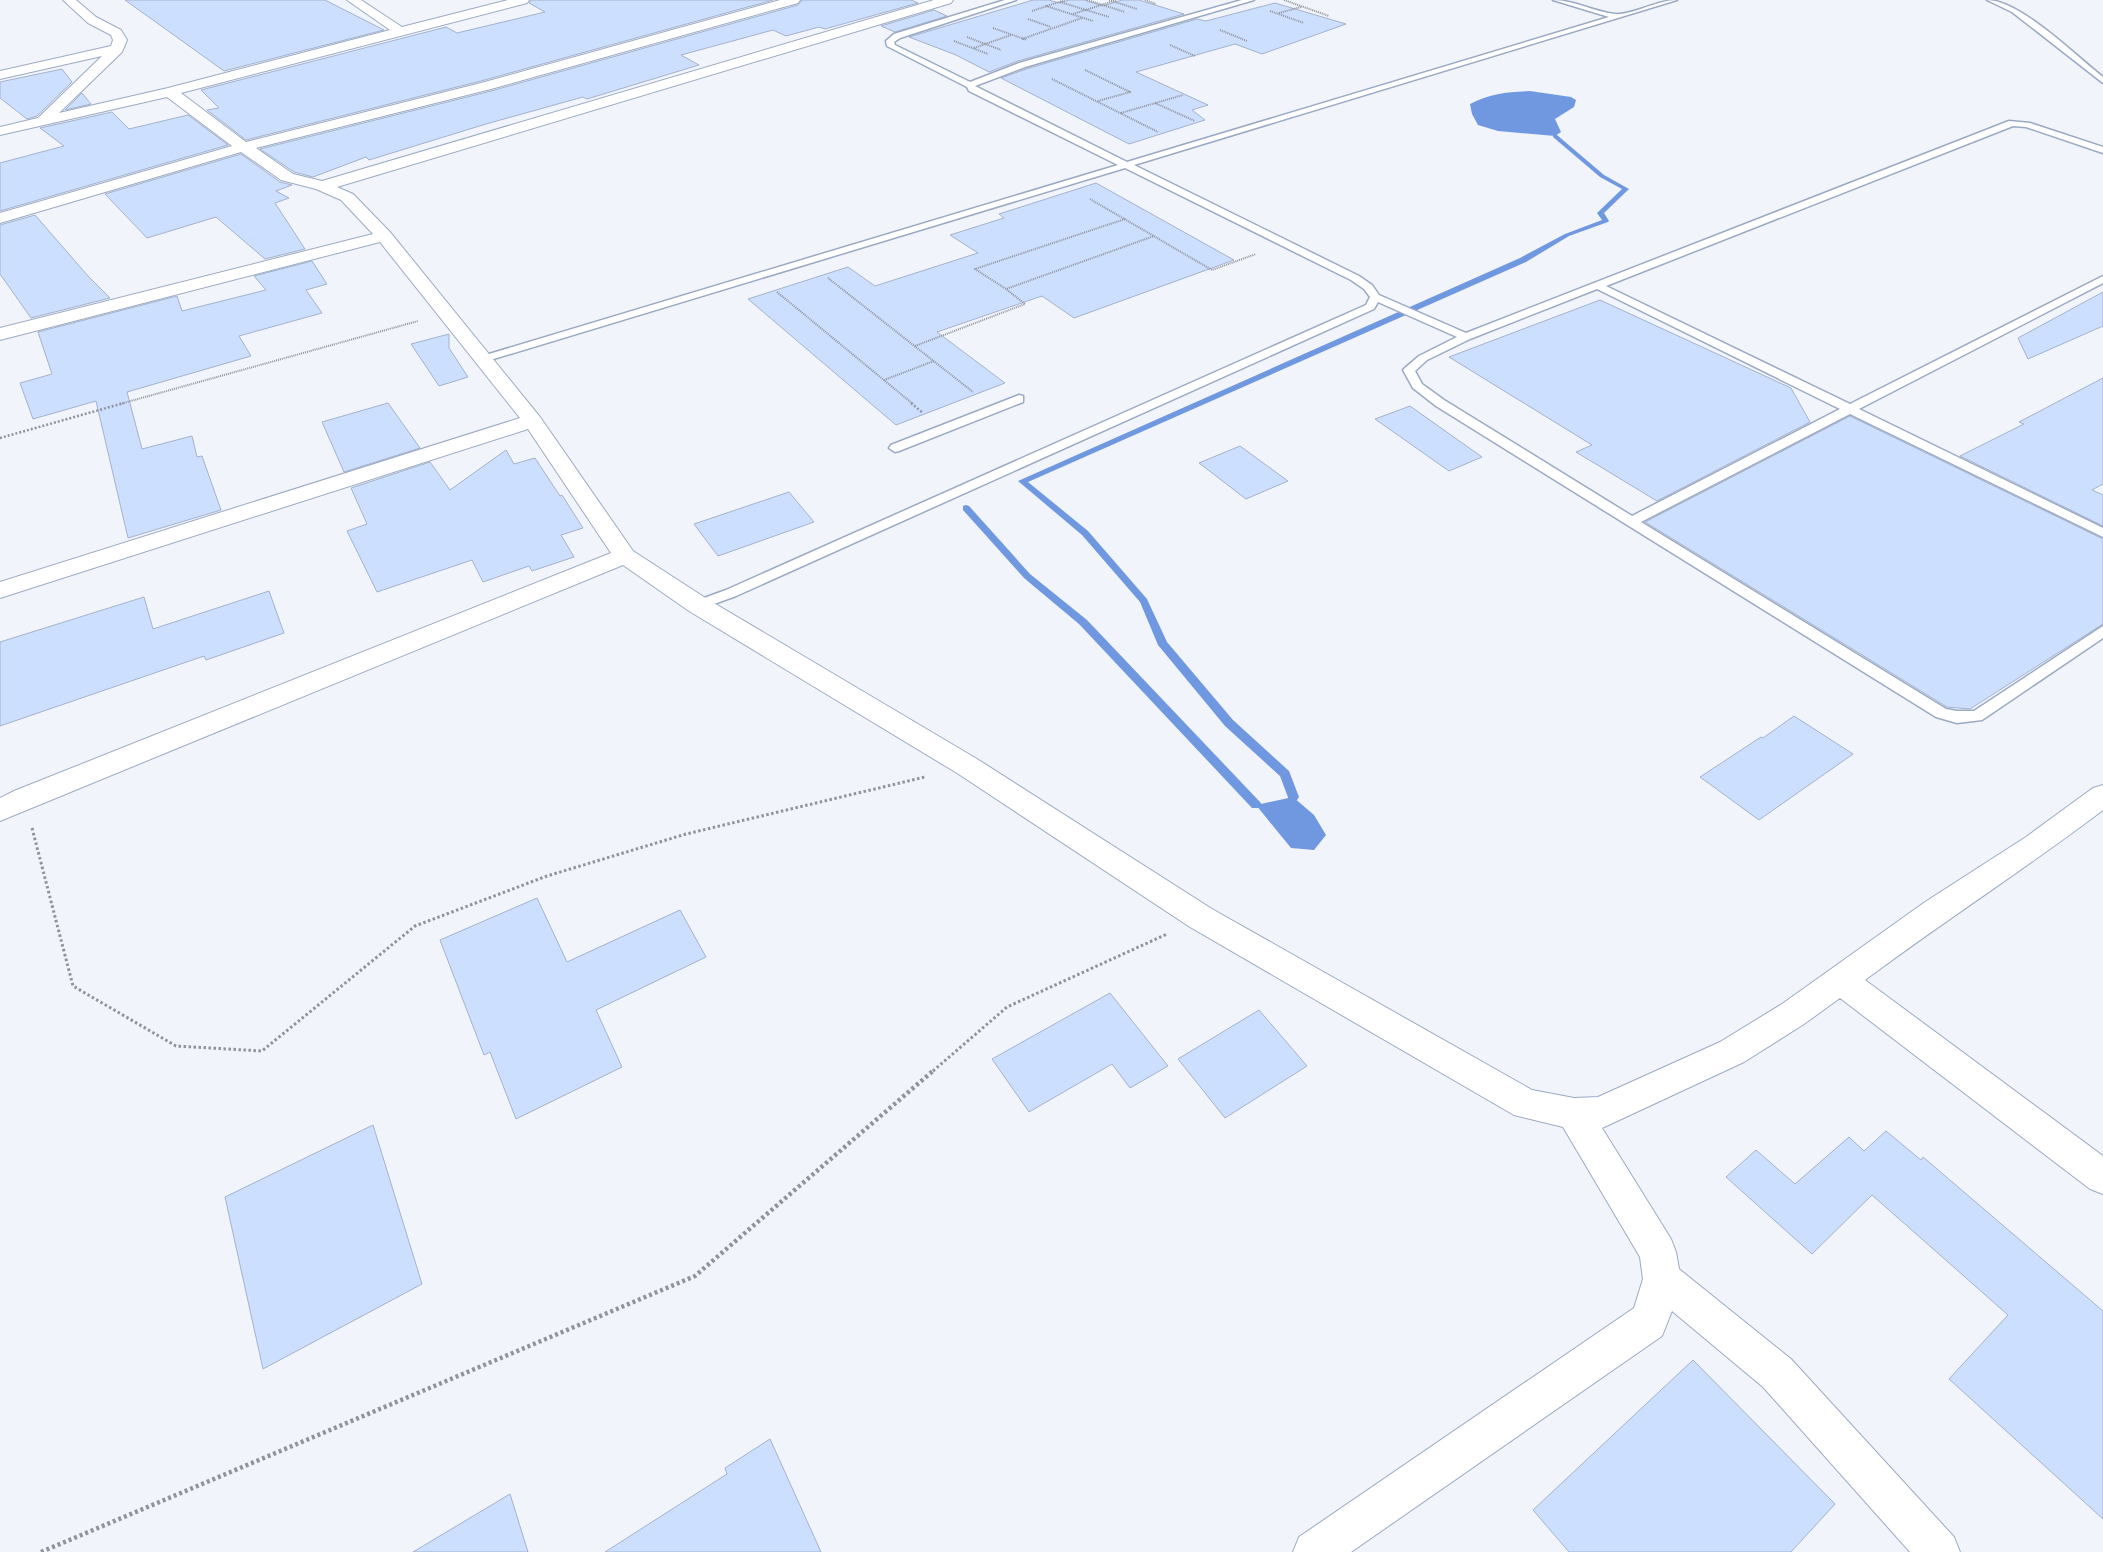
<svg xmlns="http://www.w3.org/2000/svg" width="2103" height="1552" font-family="'Open Sans',sans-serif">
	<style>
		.water { fill: #7098e1 }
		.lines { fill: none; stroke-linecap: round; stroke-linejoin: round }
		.stream { fill: #7098e1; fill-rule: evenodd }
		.building { fill: #cddffe; stroke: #a3b2cc }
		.service-casing { stroke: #9baac4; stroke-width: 3 }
		.minor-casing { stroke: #9baac4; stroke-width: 2 }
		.path-far3 { stroke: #8f939c; stroke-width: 2; stroke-dasharray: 1 1; stroke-linecap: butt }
		.path-far2 { stroke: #8f939c; stroke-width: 2.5; stroke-dasharray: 2 2; stroke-linecap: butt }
		.path-far1 { stroke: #8f939c; stroke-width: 3; stroke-dasharray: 2.5 2.5; stroke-linecap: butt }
		.path { stroke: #8f939c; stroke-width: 4.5; stroke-dasharray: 3 3; stroke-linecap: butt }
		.service { fill: #fff; fill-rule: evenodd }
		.minor { fill: #fff; fill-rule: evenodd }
	</style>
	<rect width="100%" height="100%" fill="#f1f4fa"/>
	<g class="water">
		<path d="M1530 91 1571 97 1576 100 1574 107 1555 119 1561 132 1555 136 1498 131 1478 125 1472 114 1470 104C1492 93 1506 92 1530 91Z"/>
		<polygon points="1293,797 1314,815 1326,835 1314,850 1291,848 1256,805"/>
	</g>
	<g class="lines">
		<g class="stream">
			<polygon points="1553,135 1557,135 1604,175 1629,189 1604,213 1609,221 1608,222 1569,236 1526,262 1028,482 1088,531 1147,599 1167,642 1233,720 1289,771 1299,797 1297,800 1289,800 1280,776 1225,726 1158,645 1140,602 1082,535 1018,481 1520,258 1565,234 1602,220 1597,213 1622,189 1600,177 1553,137"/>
			<polygon points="966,505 969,506 1030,574 1087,620 1260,802 1262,805 1260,808 1252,808 1079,624 1024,578 963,510 963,506"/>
		</g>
	</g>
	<g class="building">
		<polygon points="125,0 325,0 384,30 224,71"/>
		<polygon points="531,0 773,0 481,81 246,140 207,110 219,108 201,90 446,27 457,33 545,12 529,3"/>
		<polygon points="802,0 911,0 918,3 825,29 819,27 786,36 773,30 681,55 699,65 587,99 583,97 486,124 369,160 366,157 313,177 294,172 260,149 491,91 798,5"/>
		<polygon points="1033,0 1049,0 1059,3 1069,0 1084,0 1103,6 1122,0 1139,0 1184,14 1018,61 989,72 956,55 909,37"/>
		<polygon points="1275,3 1346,24 1262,54 1235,44 1136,72 1208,105 1192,110 1205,120 1129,144 1001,78 1026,69 1197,19 1206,21"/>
		<polygon points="934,10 947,16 895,32 881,26"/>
		<polygon points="62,69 72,82 37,116 27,119 0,98 0,82"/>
		<polygon points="82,93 91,104 65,110"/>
		<polygon points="112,112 129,129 188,115 228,145 0,211 0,163 64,146 40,128"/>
		<polygon points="241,154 280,182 292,185 276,191 289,198 275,203 305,249 265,259 216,217 147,238 105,194"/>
		<polygon points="1096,183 1234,260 1074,318 1042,296 937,332 1005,383 896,425 748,299 848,267 875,286 978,253 950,235 1004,218 999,214"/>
		<polygon points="35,215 88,276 110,298 31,318 0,274 0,225"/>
		<polygon points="312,261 327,284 306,290 322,313 239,336 251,356 127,392 142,449 192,436 197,457 202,456 221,510 128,538 96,401 33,419 20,383 52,374 38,332 177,296 182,311 266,290 254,276"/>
		<polygon points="2103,292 2103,326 2028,359 2018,338"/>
		<polygon points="1600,300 1791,388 1810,422 1657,501 1576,452 1592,445 1449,357"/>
		<polygon points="449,334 449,348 468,377 439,386 411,344"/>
		<polygon points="2103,378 2103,484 2092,490 2103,495 2103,526 1960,456 2024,424 2019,422"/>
		<polygon points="388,403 420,448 344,472 322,422"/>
		<polygon points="1410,406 1482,457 1449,471 1375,419"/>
		<polygon points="1850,416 2103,539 2103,624 1970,709 1947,707 1645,522"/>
		<polygon points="1240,446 1288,481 1246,499 1199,463"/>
		<polygon points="506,450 514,464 535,458 560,496 562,495 583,528 561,535 574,557 532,571 529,566 483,582 472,560 377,592 347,531 367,524 351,488 430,462 450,490"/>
		<polygon points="789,492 814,522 718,556 694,524"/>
		<polygon points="269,591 284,633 206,660 204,656 0,726 0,642 144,597 153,629"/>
		<polygon points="1794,716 1853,754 1759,820 1700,777 1761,737 1763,738"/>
		<polygon points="537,898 567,962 680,910 706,957 596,1010 622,1067 516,1119 490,1052 484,1055 440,940"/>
		<polygon points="1110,993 1168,1066 1130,1088 1112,1064 1029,1112 992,1059"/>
		<polygon points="1259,1010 1307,1066 1225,1118 1178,1059"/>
		<polygon points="373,1125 422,1284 263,1369 225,1197"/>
		<polygon points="1886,1131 1921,1160 1923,1157 2103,1311 2103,1519 1949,1379 2008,1315 1872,1195 1812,1254 1726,1177 1756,1150 1795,1184 1849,1137 1864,1151"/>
		<polygon points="1693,1360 1835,1504 1791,1552 1569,1552 1533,1510"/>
		<polygon points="770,1439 821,1552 605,1552 727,1474 725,1468"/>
		<polygon points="510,1494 528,1552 413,1552"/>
	</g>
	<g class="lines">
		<defs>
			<g id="service">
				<path d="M1005 0H1016L900 38 894 42 895 45 970 82 1019 63 1242 0H1254L1025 67 975 86 1127 162 1609 17 1553 0C1575 0 1594 12 1615 14 1630 16 1657 0 1677 0L1134 165 1359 276 1372 285 1379 295 1466 333 2009 121 2030 123 2103 147V153L2026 127 2013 126 1606 286 1850 404 2103 276V283L1859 409 2103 528V537L1850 414 1641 522 1946 709 1957 711H1974L2103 626V638L1982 720 1957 723 1936 717 1436 406 1413 388 1403 370 1405 368 1419 356 1457 337 1378 302 1374 309 736 596 703 608H693L691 605 693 602 726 590 1366 305 1370 297 1364 289 1351 280 1125 168 487 361 483 362 477 359 479 357 1118 165 969 91 967 87 887 46 886 41 894 34ZM1597 289 1840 409 1632 516 1444 400 1422 384 1415 371 1427 360 1470 339Z"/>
				<path d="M1987 0C2020 0 2076 56 2103 77V83L2012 12Z"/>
				<polygon points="1019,395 1023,396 1023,402 899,451 895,452 889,448 891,445"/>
			</g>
			<path id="minor" d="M63 0H76L96 17 121 30 127 40 122 52 59 113 168 88 390 30 347 0H361L402 27 508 0H529L527 3 181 93 246 142 481 83 780 0H800L798 3 491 89 256 148 293 174 322 181 934 0H953L951 3 337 187 353 194 390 232 540 417 633 551 707 599 977 759 1212 909 1532 1090 1574 1098 1598 1097 1720 1042 1782 1004 1925 902 2026 837 2093 788 2103 785V810C2025 869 1943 922 1865 980L2103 1156V1194L2090 1189 1840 998 1804 1024 1744 1062 1602 1128 1671 1239 1676 1252 1679 1269 1791 1359 1954 1537 1960 1552H1910L1763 1387 1672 1311 1662 1336 1351 1552H1293L1299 1537 1634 1308 1643 1279 1640 1257 1563 1127 1514 1115 1190 927 957 773 689 611 623 565 0 821V798L14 791 611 553 528 429 0 598V582L520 418 380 242 0 340V328L373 234 341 200 316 189 281 180 241 152 0 223V213L232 146 167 97 0 135V127L38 118 102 56 0 79V71L111 46 113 40 111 35 88 23Z"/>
		</defs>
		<use href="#service" class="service-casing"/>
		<use href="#minor" class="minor-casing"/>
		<g class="path-far3">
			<polyline points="1087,0 1125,12"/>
			<polyline points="1109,0 1137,9"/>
			<polyline points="1145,0 1156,4"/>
			<polyline points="1284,0 1329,16"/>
			<polyline points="1060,2 1109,17"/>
			<polyline points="1046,6 1093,21"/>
			<polyline points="1032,11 1065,0"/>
			<polyline points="1270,11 1304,23"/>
			<polyline points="1279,13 1301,7"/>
			<polyline points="1073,14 1117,0"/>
			<polyline points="1028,19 1051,27"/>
			<polyline points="993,28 1027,40"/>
			<polyline points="1220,30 1247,41"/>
			<polyline points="967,37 1001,50"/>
			<polyline points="1022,39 1082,18"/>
			<polyline points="954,41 988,54"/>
			<polyline points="1170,45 1195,56"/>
			<polyline points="974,48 1011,35"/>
			<polyline points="1085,70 1130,92 1098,101"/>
			<polyline points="1052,79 1158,132"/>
			<polyline points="1155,103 1195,121"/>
			<polyline points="1121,113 1183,95"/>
			<polyline points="1090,199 1212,270 1256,254"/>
			<polyline points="1125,219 975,269 1006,289 1154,236"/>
			<polyline points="828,278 973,392"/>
			<polyline points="777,292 913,404"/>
			<polyline points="915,346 1025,304 1006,289"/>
			<polyline points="884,380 934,361"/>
			<polyline points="120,404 418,321"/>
		</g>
		<g class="path-far2">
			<polyline points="911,403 923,413"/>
			<polyline points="0,438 124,403"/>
		</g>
		<g class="path-far1">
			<polyline points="32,828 73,986 176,1046 262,1051 415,926 547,876 686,834 925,777"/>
			<polyline points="933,1071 1007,1007 1167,934"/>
		</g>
		<polyline class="path" points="41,1552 695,1276 934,1070"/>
		<use href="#service" class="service"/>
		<use href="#minor" class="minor"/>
	</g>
</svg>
